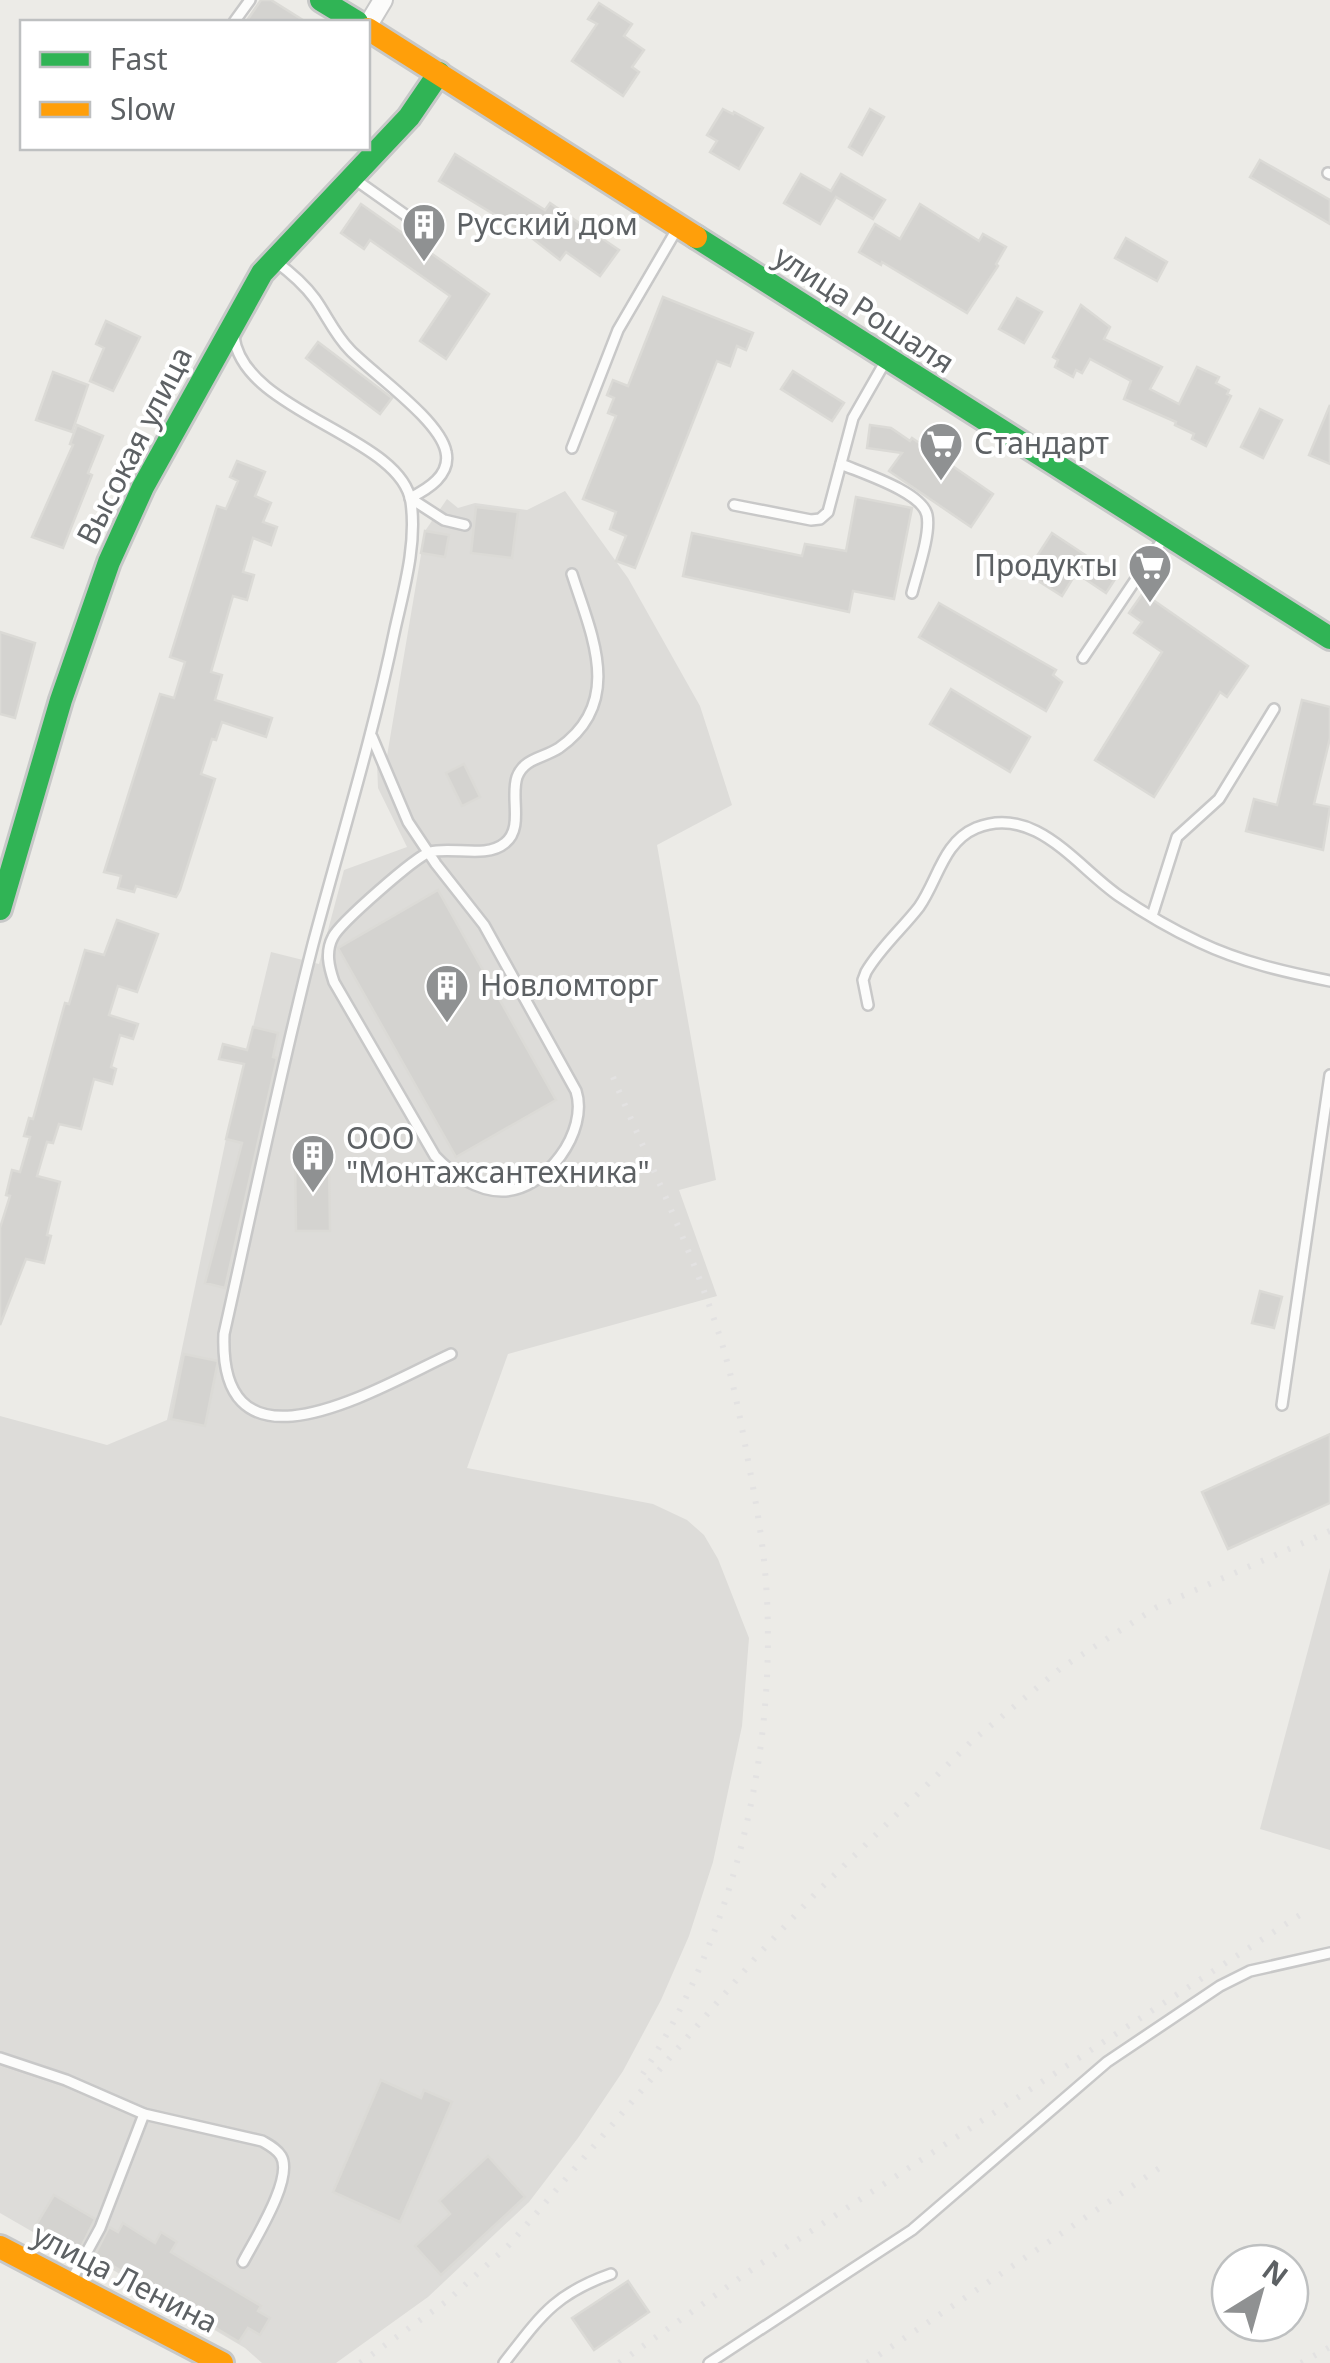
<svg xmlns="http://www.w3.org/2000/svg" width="1330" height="2363" font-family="'Noto Sans',sans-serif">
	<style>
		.industrial { fill: #dddcd9 }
		.building { fill: #d4d3d0; stroke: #dbdad6; stroke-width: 2.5 }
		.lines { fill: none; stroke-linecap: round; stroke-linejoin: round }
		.lane-casing { stroke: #c8c8c8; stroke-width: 14 }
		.street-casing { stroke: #c8c8c8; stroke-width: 22 }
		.fast-casing { stroke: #c7c8c8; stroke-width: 28 }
		.slow-casing { stroke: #c7c8c8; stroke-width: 28 }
		.lane { stroke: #fcfcfb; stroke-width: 9 }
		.street { stroke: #fcfcfb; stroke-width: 18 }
		.fast { stroke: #30b455; stroke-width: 22 }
		.slow { stroke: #ff9f0a; stroke-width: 22 }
		.rail { stroke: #e3e2e2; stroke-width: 6; stroke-dasharray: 2.5 12; stroke-linecap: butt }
		.labels { text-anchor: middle; stroke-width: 8; stroke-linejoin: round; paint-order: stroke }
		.poi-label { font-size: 30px; fill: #5d6164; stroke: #fff; text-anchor: start }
		.street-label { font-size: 30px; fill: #5d6164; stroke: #fff }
	</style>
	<rect width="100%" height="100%" fill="#ecebe7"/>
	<g class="industrial">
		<polygon points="565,491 628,578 700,706 732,805 657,845 716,1180 679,1190 717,1296 508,1354 467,1468 653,1504 687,1520 704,1535 718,1559 749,1638 742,1726 713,1862 689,1936 661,2000 623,2071 578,2138 529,2202 428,2297 336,2363 262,2363 245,2348 108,2267 104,2273 0,2213 0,1416 107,1445 167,1420 226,1139 271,952 319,964 344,870 407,847 378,788 377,763 387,756 425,531 447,499 458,508 475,503 527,510"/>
		<polygon points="1330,1568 1330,1850 1260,1829"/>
	</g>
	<g class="building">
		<polygon points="261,0 271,0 306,22 246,22"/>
		<polygon points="599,3 632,24 624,36 644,50 632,67 639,72 623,96 572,61 597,24 588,19"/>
		<polygon points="723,109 733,114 734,112 763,128 739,169 710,152 717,141 707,135"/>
		<polygon points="870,109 884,117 862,155 849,147"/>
		<polygon points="455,154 545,210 550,203 619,250 600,276 566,252 560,260 528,235 439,181"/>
		<polygon points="1260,160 1330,200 1330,224 1250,177"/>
		<polygon points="801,174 831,191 841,174 885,200 873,219 836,197 820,224 784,203"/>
		<polygon points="361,204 489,294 446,359 420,341 450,296 370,240 364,249 341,233"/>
		<polygon points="920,204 979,241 983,234 1006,247 996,264 998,266 967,313 882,262 881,265 859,252 875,224 900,239"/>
		<polygon points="1126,238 1167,262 1157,281 1115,258"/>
		<polygon points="663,297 753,333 746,350 737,346 730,366 717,361 635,568 616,561 626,536 610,529 616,512 583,499 616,416 608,413 614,398 607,395 613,380 628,386"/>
		<polygon points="1017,298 1042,312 1024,343 999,329"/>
		<polygon points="1081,305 1110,327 1104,339 1162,367 1150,389 1179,404 1197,367 1219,377 1216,383 1229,390 1227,394 1231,396 1206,446 1192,439 1194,434 1175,425 1176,422 1124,399 1131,381 1090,359 1082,373 1076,370 1073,377 1055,367 1058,360 1053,357"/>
		<polygon points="106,321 140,337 113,391 90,381 104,348 96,344"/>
		<polygon points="318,342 392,398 380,414 306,358"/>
		<polygon points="793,371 844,403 832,421 781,389"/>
		<polygon points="53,372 88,385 72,432 36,420"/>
		<polygon points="1330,405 1330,464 1309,455"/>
		<polygon points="1260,409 1282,420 1263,458 1241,447"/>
		<polygon points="77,425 103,436 88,473 92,475 63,548 32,537 73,445 70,444"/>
		<polygon points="870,425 891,428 910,441 912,438 993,494 971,527 889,471 902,453 867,448"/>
		<polygon points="237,461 265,472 255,496 271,503 263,522 277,527 271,545 253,538 243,572 254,575 247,600 233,596 211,672 222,675 215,700 272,718 266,737 222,722 216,740 212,739 201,774 215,779 180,890 176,897 136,886 134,892 118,888 121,876 104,872 160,694 174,698 185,662 170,657 217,506 226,509 238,481 230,477"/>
		<polygon points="856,497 912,508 894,599 853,591 849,612 683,576 692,533 802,556 805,544 846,551"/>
		<polygon points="476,507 518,512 512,558 471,553"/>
		<polygon points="425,531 449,535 445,557 421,553"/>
		<polygon points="1052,533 1117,576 1106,593 1076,573 1062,596 1026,573"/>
		<polygon points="1143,593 1248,666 1227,697 1220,692 1154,797 1095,760 1162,652 1134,633 1142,622 1129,613"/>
		<polygon points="939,603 1056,670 1053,675 1062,682 1046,711 919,637"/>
		<polygon points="0,632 35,643 15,718 0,714"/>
		<polygon points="951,689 1030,737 1010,772 930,724"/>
		<polygon points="1302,700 1330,707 1330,738 1314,804 1330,807 1323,850 1246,831 1254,799 1277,805"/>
		<polygon points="464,764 480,797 462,806 446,773"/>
		<polygon points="438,890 556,1100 456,1157 338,948"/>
		<polygon points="117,920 158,934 137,992 118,986 109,1015 138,1024 133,1039 120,1035 111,1067 116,1069 112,1084 94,1079 81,1129 59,1124 53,1143 47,1142 37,1176 60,1182 47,1235 51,1236 44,1263 26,1259 0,1325 0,1228 10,1196 6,1195 12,1170 20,1172 30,1137 24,1136 29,1118 33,1119 65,1003 69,1004 85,950 104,955"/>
		<polygon points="253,1027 278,1033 273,1057 277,1058 225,1288 205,1283 242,1143 226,1139 244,1064 219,1059 223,1044 247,1050"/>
		<polygon points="295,1157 329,1157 330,1231 296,1231"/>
		<polygon points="1260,1291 1282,1297 1274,1328 1252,1323"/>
		<polygon points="184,1354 218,1361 205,1426 171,1419"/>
		<polygon points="1330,1434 1330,1503 1228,1549 1202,1492"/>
		<polygon points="381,2080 421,2098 424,2090 452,2102 400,2222 333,2192"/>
		<polygon points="488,2156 525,2197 441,2275 415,2246 450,2214 439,2201"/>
		<polygon points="54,2195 95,2219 81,2247 78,2245 73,2254 33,2230"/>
		<polygon points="123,2223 155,2243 161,2232 177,2242 171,2252 261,2306 258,2311 270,2318 260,2335 248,2328 239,2342 95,2255 109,2227 118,2232"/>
		<polygon points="628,2281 649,2312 594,2350 572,2318"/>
	</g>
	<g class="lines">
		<defs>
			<g id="lane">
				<polyline points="234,22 250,0"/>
				<polyline points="1328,173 1330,174"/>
				<polyline points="353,178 411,219"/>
				<path d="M275 261C290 272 304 284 315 299 327 316 335 335 350 350 373 374 440 420 446 452 451 475 428 489 410 498L444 520 465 525"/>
				<path d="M234 337C244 413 401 436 411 502 417 544 404 589 395 629 373 736 341 839 313 944 280 1073 253 1204 224 1334 218 1487 381 1386 451 1354"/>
				<polyline points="572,448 618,330 677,229"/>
				<path d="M841 464C862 473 922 492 927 515 931 534 917 573 912 593"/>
				<polyline points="734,505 811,520 820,519 828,512 853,418 885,362"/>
				<polyline points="1083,658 1165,536"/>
				<path d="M372 737 408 822 436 864 484 925 576 1091C589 1131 546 1191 502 1191 477 1191 452 1174 435 1156L334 982C329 967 325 952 333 937 340 923 415 857 430 852 452 846 486 859 505 843 524 828 510 797 517 777 524 758 544 758 559 748 625 702 591 634 572 574"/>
				<polyline points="1152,916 1177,837 1219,799 1274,709"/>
				<path d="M868 1005 863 980 866 972C880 948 902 929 919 907 938 880 943 842 976 828 1035 804 1077 867 1119 896 1144 913 1171 929 1199 942 1241 962 1285 972 1330 981"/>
				<polyline points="1282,1405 1330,1075"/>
				<path d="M0 2058 66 2080 144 2114 262 2141C269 2145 277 2149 281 2156 294 2178 255 2239 243 2262"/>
				<polyline points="71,2281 100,2228 144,2114"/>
				<path d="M504 2363C540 2317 554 2294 611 2274"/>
				<polyline points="709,2363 912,2230 1107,2062 1220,1986 1250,1971 1330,1953"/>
			</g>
			<polyline id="street" points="368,25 383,0"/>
			<g id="fast">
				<polyline points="321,0 357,22"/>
				<polyline points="696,237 1330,638"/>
				<polyline points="0,909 61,700 109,562 143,487 262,273 409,117 439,73"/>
			</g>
			<g id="slow">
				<polyline points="368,29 696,237"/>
				<polyline points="0,2247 222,2363"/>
			</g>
		</defs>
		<use href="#lane" class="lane-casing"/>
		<use href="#street" class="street-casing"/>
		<use href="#fast" class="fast-casing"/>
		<use href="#slow" class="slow-casing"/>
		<use href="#lane" class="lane"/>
		<use href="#street" class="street"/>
		<use href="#fast" class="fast"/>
		<use href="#slow" class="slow"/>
		<g class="rail">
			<path d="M613 1077C647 1158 687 1239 715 1322 730 1365 739 1411 747 1455 755 1497 763 1540 766 1583 778 1750 734 1935 642 2075"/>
			<polyline points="360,2363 447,2301 509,2245 758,1955 817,1892 972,1741 1061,1668 1157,1607 1330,1531"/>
			<polyline points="619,2363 754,2268 1303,1913"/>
			<polyline points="867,2363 1164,2165"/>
			<polyline points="1301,2363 1330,2347"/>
		</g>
	</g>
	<defs>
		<symbol id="building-pin" viewBox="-11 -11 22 30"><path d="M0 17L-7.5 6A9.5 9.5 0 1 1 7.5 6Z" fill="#8f9192" stroke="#fff"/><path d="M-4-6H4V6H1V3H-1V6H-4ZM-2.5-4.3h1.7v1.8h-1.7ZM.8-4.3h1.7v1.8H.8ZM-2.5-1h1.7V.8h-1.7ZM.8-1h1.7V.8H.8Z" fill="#fff"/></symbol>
		<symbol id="supermarket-pin" viewBox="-11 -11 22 30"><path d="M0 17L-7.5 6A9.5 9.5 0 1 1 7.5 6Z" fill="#8f9192" stroke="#fff"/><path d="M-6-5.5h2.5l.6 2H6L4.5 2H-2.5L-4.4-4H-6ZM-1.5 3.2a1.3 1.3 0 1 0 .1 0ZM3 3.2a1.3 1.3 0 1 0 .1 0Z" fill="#fff"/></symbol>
	</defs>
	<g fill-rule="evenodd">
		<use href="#building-pin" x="399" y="200" width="50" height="68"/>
		<use href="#supermarket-pin" x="916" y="419" width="50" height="68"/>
		<use href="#supermarket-pin" x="1125" y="541" width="50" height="68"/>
		<use href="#building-pin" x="422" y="961" width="50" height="68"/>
		<use href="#building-pin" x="288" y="1131" width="50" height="68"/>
	</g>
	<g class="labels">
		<g class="poi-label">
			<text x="456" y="235">Русский дом</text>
			<text x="974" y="454">Стандарт</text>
			<text x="1118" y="576" text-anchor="end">Продукты</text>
			<text x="480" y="996">Новломторг</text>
			<text x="346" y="1149">ООО<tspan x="346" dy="34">"Монтажсантехника"</tspan></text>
		</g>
		<g class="street-label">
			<text transform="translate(864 310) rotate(33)" y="10">улица Рошаля</text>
			<text transform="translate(135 446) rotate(-63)" y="10">Высокая улица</text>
			<text transform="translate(125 2279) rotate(27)" y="10">улица Ленина</text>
		</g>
	</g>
	<rect x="20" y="20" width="350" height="130" fill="#ffffff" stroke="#bec0c1" stroke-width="2.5"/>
	<rect x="40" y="52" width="50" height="15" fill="#30b455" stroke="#bec0c1" stroke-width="2.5"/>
	<text x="110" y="70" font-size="30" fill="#5d6164">Fast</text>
	<rect x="40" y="102" width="50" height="15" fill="#ff9f0a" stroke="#bec0c1" stroke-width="2.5"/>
	<text x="110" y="120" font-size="30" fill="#5d6164">Slow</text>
	<g transform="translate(1260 2293) rotate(37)"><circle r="48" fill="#ffffff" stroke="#bec0c1" stroke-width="2.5"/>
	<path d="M0-8L18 38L0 25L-18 38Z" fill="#8f9192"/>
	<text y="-15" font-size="28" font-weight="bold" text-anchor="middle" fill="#5d6164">N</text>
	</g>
</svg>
